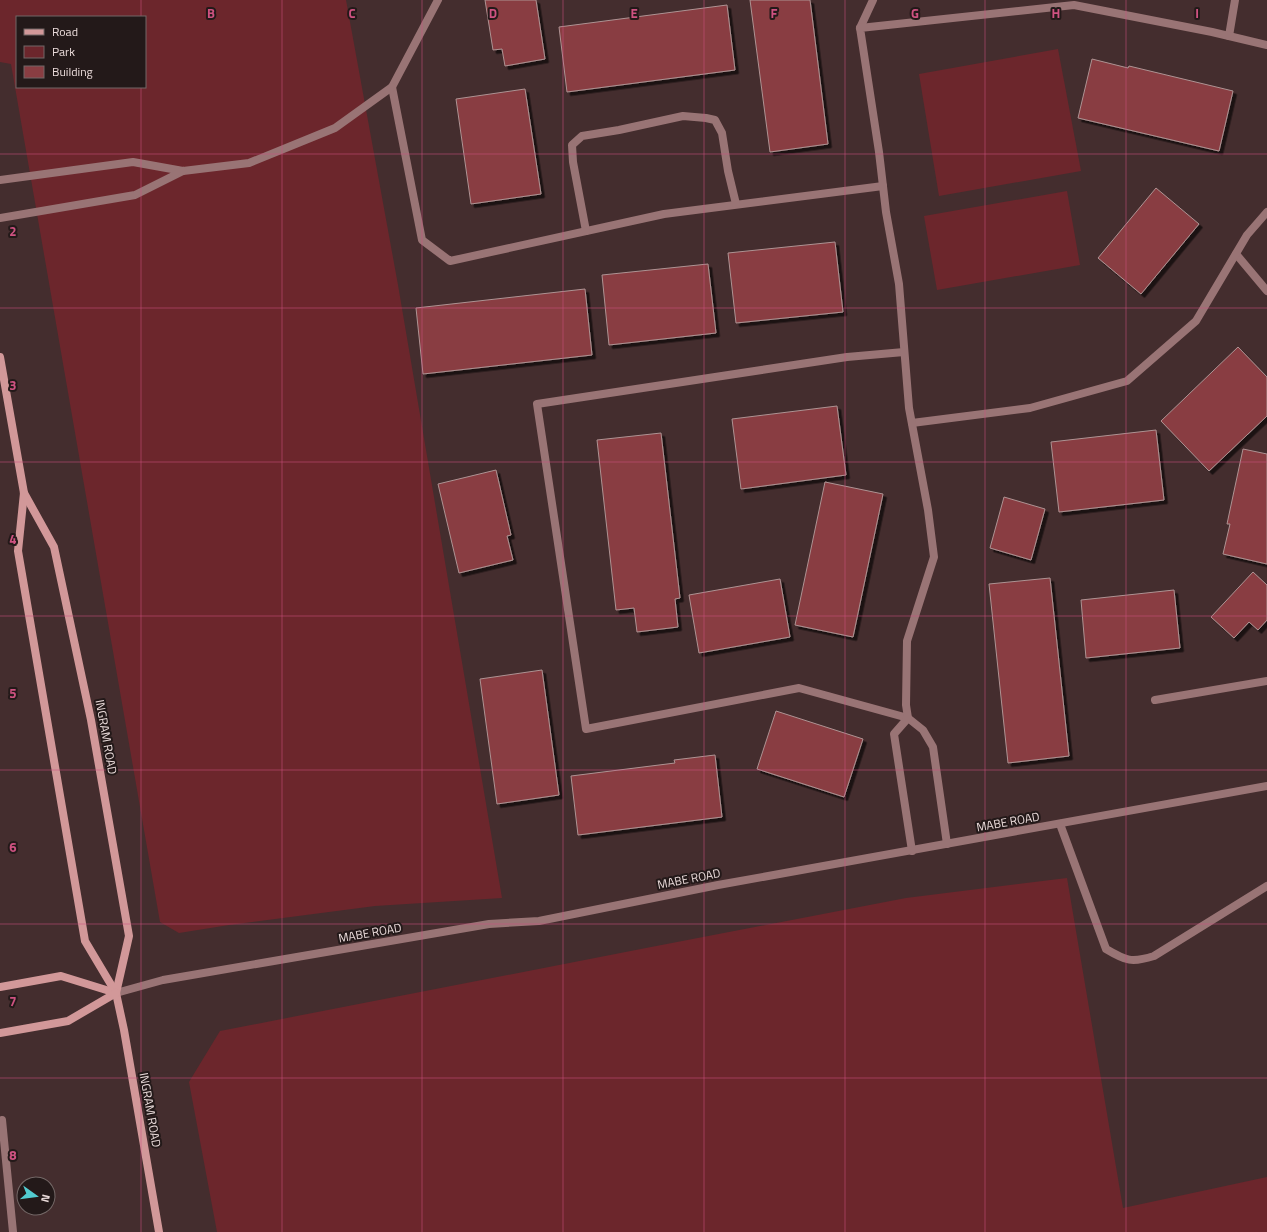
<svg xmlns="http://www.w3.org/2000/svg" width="1267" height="1232" font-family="'Titillium Web',sans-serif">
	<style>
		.green { fill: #6c262c; fill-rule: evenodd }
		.building { fill: #893d42; stroke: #ae9393; filter: url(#shadow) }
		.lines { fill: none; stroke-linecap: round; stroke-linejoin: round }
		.lane { stroke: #997475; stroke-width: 8 }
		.street { stroke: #997475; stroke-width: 8 }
		.secondary { stroke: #d29899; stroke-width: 8 }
		.grid { fill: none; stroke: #ce5281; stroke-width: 1; stroke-opacity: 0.55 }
		.labels { text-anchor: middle; stroke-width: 4; stroke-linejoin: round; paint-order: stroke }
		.street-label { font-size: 12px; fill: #eadbda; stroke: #231919 }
		.grid-label { font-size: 13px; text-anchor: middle; font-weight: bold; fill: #ce5281; stroke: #231919; stroke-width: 4; stroke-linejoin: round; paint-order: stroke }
	</style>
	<defs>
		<filter id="shadow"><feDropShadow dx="3.5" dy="3.5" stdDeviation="0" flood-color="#0009"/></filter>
	</defs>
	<rect width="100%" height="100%" fill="#442d2e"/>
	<g class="green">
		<path d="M0 0H346L398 285 502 898 375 906 229 925 179 933 160 922 11 64 0 62ZM17 17H145V87H17Z"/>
		<polygon points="1058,49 1081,171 939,196 919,74"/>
		<polygon points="1067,191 1080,265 937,290 924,216"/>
		<polygon points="1067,878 1123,1208 1267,1177 1267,1232 217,1232 189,1082 220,1031 646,948 906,898"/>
	</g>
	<g class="building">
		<polygon points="485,0 536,0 545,59 505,66 502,49 493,50"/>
		<polygon points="750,0 810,0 828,144 770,152"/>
		<polygon points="727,5 735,70 567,92 559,27"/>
		<polygon points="1092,59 1128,68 1129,66 1233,91 1219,151 1078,118"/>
		<polygon points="525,89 541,194 471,204 456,99"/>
		<polygon points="1156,188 1199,224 1141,294 1098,258"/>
		<polygon points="835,242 843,312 736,323 728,253"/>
		<polygon points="708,264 716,333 609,345 602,275"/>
		<polygon points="585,289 592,355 423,374 416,308"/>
		<polygon points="1238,347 1267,377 1267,416 1209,471 1161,421"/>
		<polygon points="837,406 846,475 741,489 732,419"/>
		<polygon points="1156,430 1164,500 1059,512 1051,442"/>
		<polygon points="661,433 680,598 675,599 678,627 637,632 634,608 616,610 597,440"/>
		<polygon points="1243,449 1267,454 1267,564 1223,554 1230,524 1227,524"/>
		<polygon points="496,470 511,535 507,536 513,560 459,573 438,484"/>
		<polygon points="825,482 883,494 853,637 795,625"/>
		<polygon points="1004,497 1045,509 1031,560 990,548"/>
		<polygon points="1253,572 1267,585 1267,620 1258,630 1249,622 1234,638 1211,617"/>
		<polygon points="1050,578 1069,756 1008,763 989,584"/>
		<polygon points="780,579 790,637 699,653 689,595"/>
		<polygon points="1174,590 1180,648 1086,658 1081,600"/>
		<polygon points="542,670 559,795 497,804 480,679"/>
		<polygon points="776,711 863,739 844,797 757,769"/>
		<polygon points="715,755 722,817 578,835 571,776 675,763 674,760"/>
	</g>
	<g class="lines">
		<g class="lane">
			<polyline points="438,0 392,87 422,240 450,261 664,214 883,186"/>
			<polyline points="860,28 873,0"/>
			<polyline points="1229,36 1235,0"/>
			<polyline points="0,180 133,162 183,171 249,163 335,128 392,87"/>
			<polyline points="0,218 135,195 183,171"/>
			<polyline points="586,231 573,162 572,145 582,136 619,130 683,116 706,118 715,120 722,133 728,171 736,204"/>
			<polyline points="1236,254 1267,291"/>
			<polyline points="904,352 847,357 537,404 586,729 799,688 908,718 923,730 933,747 947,844"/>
			<polyline points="912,423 1030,408 1127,381 1196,321 1247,235 1267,212"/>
			<polyline points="1155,700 1267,681"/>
			<path d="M1060 824 1106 949C1126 961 1132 963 1154 956L1267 886"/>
			<polyline points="912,851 894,734 908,718 906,705 907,641 934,557 928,510 909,408 899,284 886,212 879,152 860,28 1074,5 1212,32 1267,45"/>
			<polyline points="2,1120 13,1232"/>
		</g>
		<polyline class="street" points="116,993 163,980 489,924 539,921 718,885 1267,786"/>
		<g class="secondary">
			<polyline points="0,357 24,493 18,551 85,941 116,993 124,1030 159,1232"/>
			<polyline points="24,493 54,547 91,720 129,936 116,993"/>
			<polyline points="0,987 61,976 116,993"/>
			<polyline points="0,1033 68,1021 116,993"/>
		</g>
	</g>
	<path class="grid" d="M141 0V17M282 0V1232M422 0V1232M563 0V1232M704 0V1232M845 0V1232M985 0V1232M1126 0V1232M141 87V1232M0 154H1267M0 308H1267M0 462H1267M0 616H1267M0 770H1267M0 924H1267M0 1078H1267"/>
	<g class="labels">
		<g class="street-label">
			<text transform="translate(106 737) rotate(80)" y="4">INGRAM ROAD</text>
			<text transform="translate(1008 822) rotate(-10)" y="4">MABE ROAD</text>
			<text transform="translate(689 879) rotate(-11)" y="4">MABE ROAD</text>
			<text transform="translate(370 933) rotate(-10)" y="4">MABE ROAD</text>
			<text transform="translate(150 1110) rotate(80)" y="4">INGRAM ROAD</text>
		</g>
	</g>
	<g class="grid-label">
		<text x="211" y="18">B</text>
		<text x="352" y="18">C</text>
		<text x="493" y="18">D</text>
		<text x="634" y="18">E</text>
		<text x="774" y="18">F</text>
		<text x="915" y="18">G</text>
		<text x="1056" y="18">H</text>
		<text x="1197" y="18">I</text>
		<text x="13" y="236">2</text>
		<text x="13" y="390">3</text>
		<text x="13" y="544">4</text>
		<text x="13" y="698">5</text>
		<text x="13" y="852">6</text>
		<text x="13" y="1006">7</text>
		<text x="13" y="1160">8</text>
	</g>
	<rect x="16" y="16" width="130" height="72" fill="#231919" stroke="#736766"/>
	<rect x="24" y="29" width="20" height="6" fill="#d29899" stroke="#736766"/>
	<text x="52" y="36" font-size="12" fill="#eadbda">Road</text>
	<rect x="24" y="46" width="20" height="12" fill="#6c262c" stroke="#736766"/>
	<text x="52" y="56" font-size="12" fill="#eadbda">Park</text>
	<rect x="24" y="66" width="20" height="12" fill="#893d42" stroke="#736766"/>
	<text x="52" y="76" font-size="12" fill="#eadbda">Building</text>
	<g transform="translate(36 1196) rotate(104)"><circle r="19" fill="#231919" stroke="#736766"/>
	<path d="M0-3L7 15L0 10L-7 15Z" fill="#52ccd0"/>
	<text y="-6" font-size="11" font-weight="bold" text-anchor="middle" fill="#eadbda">N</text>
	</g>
</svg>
